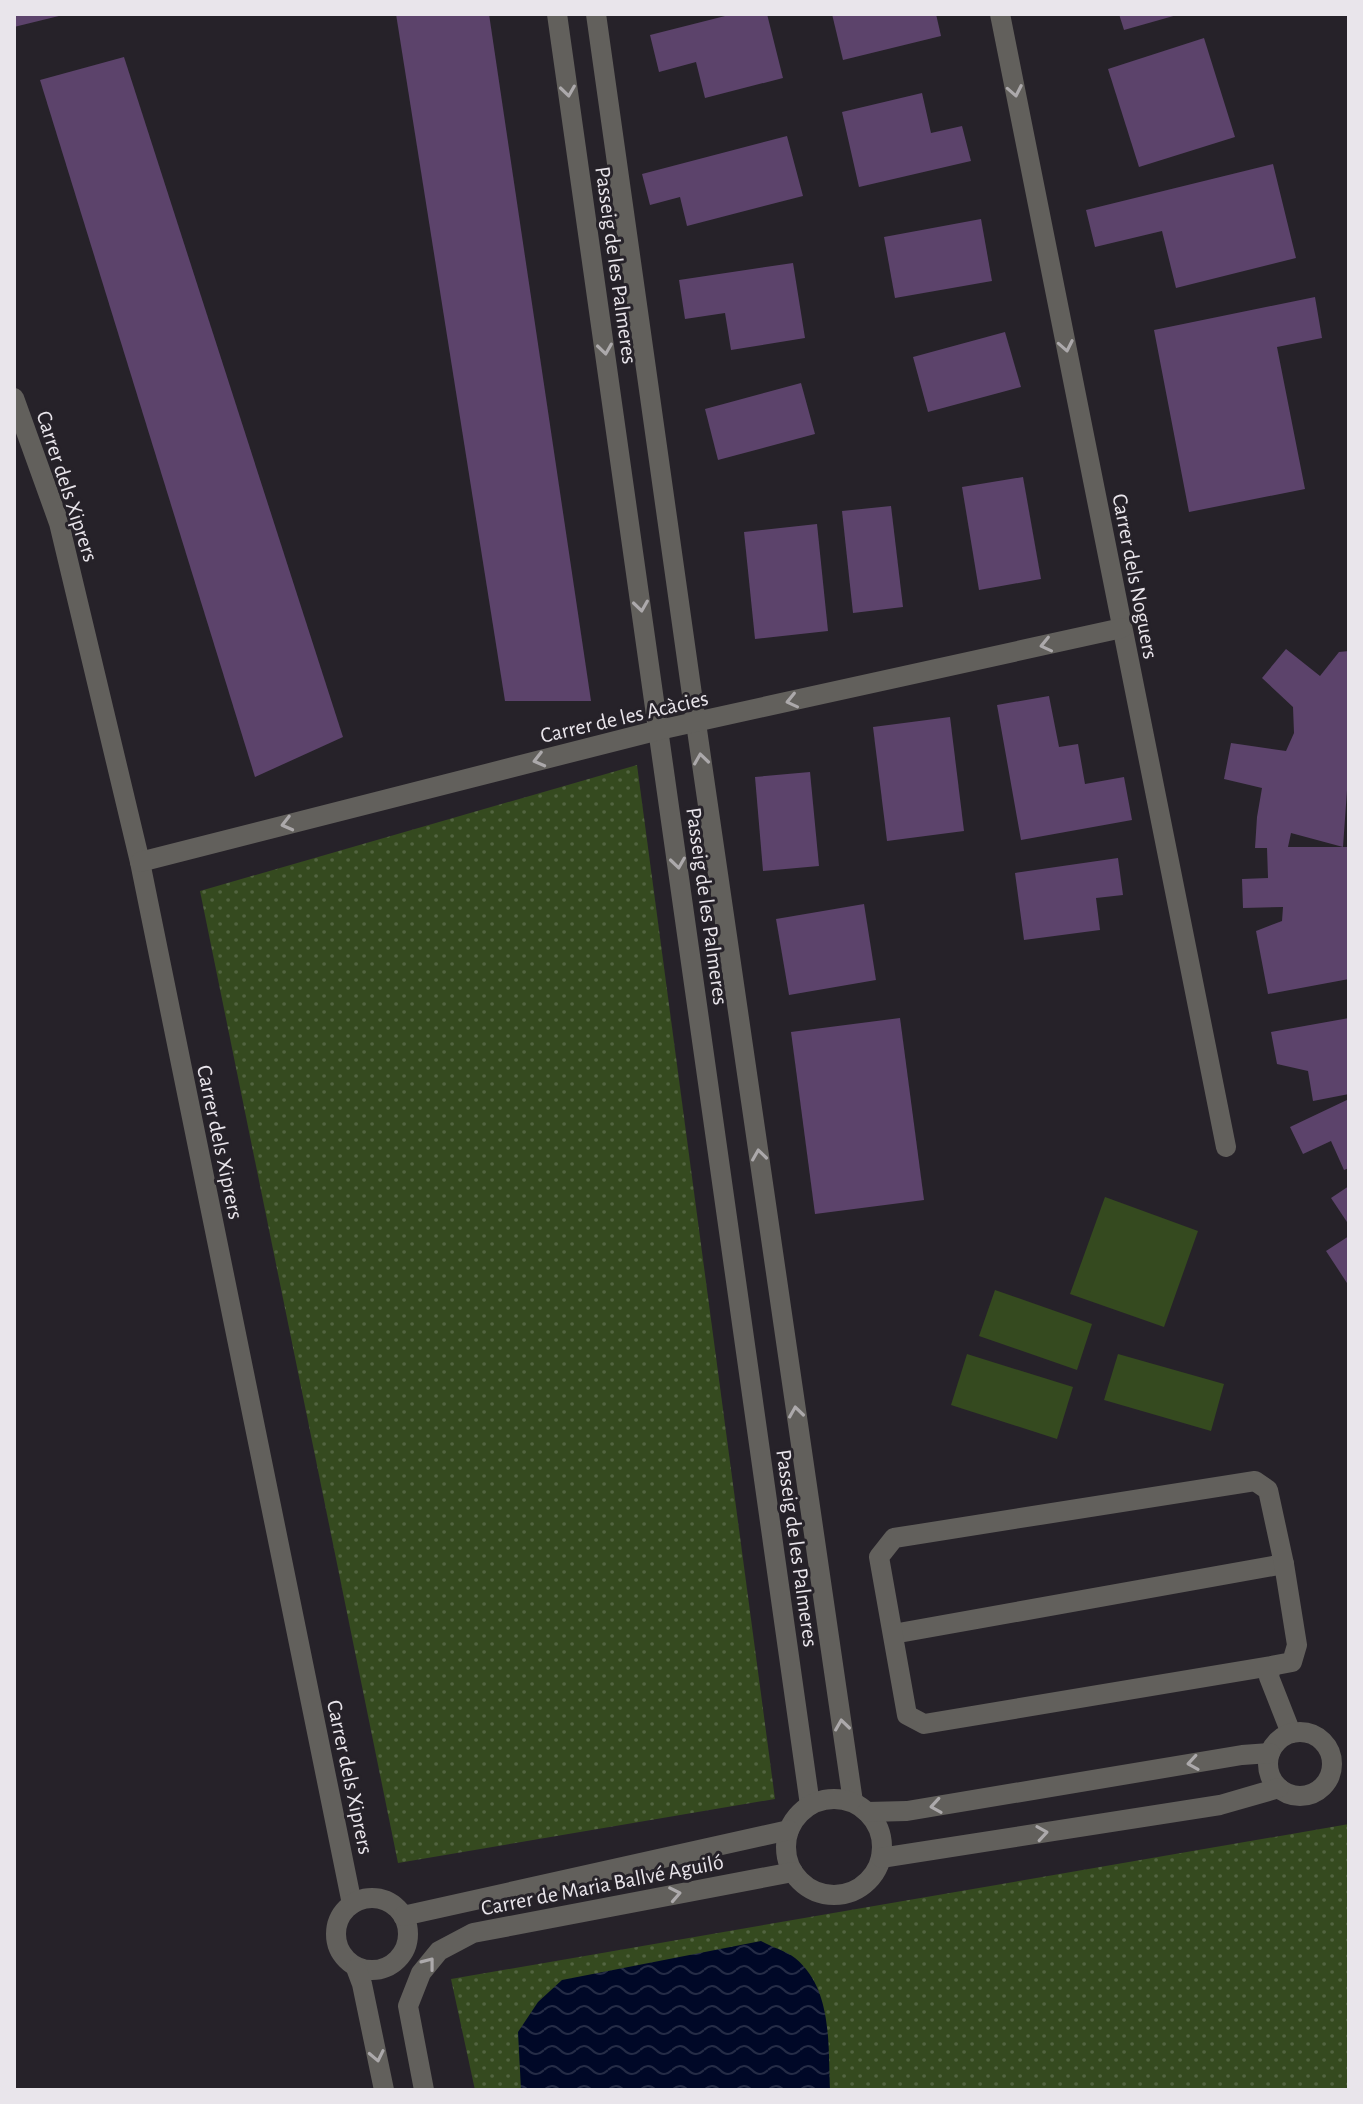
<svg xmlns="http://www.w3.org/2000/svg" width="1363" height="2104" font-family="'Alegreya Sans',sans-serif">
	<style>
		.grass { fill: url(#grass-dots) }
		.garden { fill: #354a1f }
		.water { fill: url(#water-waves) }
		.building { fill: #5c436b; fill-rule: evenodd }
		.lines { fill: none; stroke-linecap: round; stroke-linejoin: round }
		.minor { stroke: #62605c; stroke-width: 20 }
		.oneway { stroke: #aca9ab }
		.labels { text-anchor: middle; stroke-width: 6; stroke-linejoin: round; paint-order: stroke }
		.street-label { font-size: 22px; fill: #e9e5eb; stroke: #262229 }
	</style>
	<defs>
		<pattern id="grass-dots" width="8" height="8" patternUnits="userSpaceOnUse" patternTransform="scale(2)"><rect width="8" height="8" fill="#354a1f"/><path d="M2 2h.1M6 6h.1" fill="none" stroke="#526440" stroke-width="1.8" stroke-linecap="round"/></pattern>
		<pattern id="water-waves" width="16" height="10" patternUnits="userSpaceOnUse" patternTransform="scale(2)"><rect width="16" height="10" fill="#000827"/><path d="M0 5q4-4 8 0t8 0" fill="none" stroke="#252c46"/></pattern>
	</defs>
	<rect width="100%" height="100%" fill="#262229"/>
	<g class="grass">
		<polygon points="637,765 775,1799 398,1863 200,891"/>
		<polygon points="1349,1824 1349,2090 475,2090 451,1979"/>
	</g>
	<g class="garden">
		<polygon points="1105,1197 1198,1231 1164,1327 1070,1294"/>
		<polygon points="995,1290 1092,1324 1077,1370 979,1336"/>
		<polygon points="967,1354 1073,1387 1057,1439 951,1405"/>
		<polygon points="1118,1354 1224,1384 1211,1431 1104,1400"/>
	</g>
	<path class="water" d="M761 1941C771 1947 786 1951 795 1958 833 1989 828 2046 830 2090H521L518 2032 538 2002 562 1980Z"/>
	<g class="building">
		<polygon points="14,14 62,14 63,15 14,27"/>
		<polygon points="396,14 489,14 591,701 505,701"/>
		<polygon points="733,14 767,14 783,78 705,98 696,62 659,72 650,35"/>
		<polygon points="832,14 936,14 941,36 843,60"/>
		<polygon points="1119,14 1177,14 1177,15 1124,30"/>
		<polygon points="1204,38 1235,137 1139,167 1108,69"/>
		<polygon points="124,57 343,737 255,777 40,80"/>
		<polygon points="922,93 931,133 962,126 971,161 859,187 842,112"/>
		<polygon points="787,136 803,196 687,226 680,197 650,205 642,174"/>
		<polygon points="1273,164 1296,258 1176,288 1162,231 1095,247 1086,210"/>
		<polygon points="981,219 992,281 895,298 884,237"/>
		<polygon points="793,263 805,338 731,350 725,313 685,319 679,280"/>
		<polygon points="1315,297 1322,338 1277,347 1305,489 1189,512 1154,330"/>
		<polygon points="1005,332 1021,387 928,412 913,357"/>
		<polygon points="801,383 815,434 718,460 705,409"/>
		<polygon points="1023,477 1041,579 979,590 962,487"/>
		<polygon points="891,506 903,607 853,613 842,511"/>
		<polygon points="817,524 828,631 755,639 744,532"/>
		<path d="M1286 649 1320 676 1339 652 1349 651V762L1343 847H1349V979L1268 994 1256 931 1282 921 1283 907 1243 908 1242 879 1268 878 1267 848H1255L1257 817 1262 788 1224 779 1231 743 1286 751 1294 733 1293 707 1262 678ZM1291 833 1343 847H1288Z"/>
		<polygon points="1049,696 1059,747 1078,744 1085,784 1124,777 1132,820 1021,840 997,705"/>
		<polygon points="950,717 964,831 887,841 873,727"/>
		<polygon points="810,772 819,866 763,871 755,777"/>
		<polygon points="1118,858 1123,895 1096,898 1100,930 1024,940 1015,873"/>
		<polygon points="864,904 876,980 789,995 776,919"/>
		<polygon points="900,1018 924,1200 815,1214 791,1032"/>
		<polygon points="1349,1018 1349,1094 1313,1101 1308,1071 1277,1064 1271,1032"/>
		<polygon points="1349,1099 1349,1168 1344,1170 1331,1141 1303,1154 1290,1127"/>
		<polygon points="1349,1186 1349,1225 1331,1198"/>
		<polygon points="1349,1236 1349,1282 1347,1283 1326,1251"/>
	</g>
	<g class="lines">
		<g class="minor">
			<polyline points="557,14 810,1805"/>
			<polyline points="596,14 696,723 853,1802"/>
			<polyline points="1000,14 1226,1147"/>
			<polyline points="14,398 59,523 140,862 352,1904"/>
			<polyline points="140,862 659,730 1122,628"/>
			<polyline points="893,1634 1284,1564"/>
			<polyline points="1271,1666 1292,1662 1297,1645 1284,1564 1268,1490 1255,1481 894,1538 879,1557 907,1715 924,1724 1271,1666 1269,1677 1291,1733"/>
			<circle cx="1300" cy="1764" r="32"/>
			<circle cx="834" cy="1847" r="48"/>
			<polyline points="867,1812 907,1811 1242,1755 1270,1753"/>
			<polyline points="881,1858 1220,1805 1279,1788"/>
			<circle cx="372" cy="1934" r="36"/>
			<polyline points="403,1916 789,1830"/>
			<polyline points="356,1968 362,1984 384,2090"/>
			<polyline points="424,2090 408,2006 421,1973 439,1951 473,1933 793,1872"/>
		</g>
	</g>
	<defs><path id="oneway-chevron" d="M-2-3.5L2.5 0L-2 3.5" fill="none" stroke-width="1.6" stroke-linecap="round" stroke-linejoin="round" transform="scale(2)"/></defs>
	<g class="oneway">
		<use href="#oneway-chevron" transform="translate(568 91) rotate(82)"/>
		<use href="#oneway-chevron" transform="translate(1015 91) rotate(79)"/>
		<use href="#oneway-chevron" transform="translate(1066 346) rotate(79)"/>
		<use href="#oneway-chevron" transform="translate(605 349) rotate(82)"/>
		<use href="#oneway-chevron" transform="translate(641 606) rotate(82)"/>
		<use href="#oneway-chevron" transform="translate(1046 645) rotate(167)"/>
		<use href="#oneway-chevron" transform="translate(792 701) rotate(167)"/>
		<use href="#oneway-chevron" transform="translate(701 759) rotate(-98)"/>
		<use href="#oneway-chevron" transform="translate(539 760) rotate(166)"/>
		<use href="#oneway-chevron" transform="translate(287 824) rotate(166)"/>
		<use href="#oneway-chevron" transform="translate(678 863) rotate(82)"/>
		<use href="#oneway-chevron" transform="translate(759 1155) rotate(-98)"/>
		<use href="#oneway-chevron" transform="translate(796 1412) rotate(-98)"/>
		<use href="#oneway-chevron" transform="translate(842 1725) rotate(-98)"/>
		<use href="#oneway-chevron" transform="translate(1193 1763) rotate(171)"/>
		<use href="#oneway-chevron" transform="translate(936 1806) rotate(171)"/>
		<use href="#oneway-chevron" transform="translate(1042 1833) rotate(-9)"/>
		<use href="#oneway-chevron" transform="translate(675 1894) rotate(-11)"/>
		<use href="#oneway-chevron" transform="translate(429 1963) rotate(-52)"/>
		<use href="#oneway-chevron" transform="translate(377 2056) rotate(78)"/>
	</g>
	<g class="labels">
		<g class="street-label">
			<text transform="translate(617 265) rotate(82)" y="8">Passeig de les Palmeres</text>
			<text transform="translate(68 486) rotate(72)" y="8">Carrer dels Xiprers</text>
			<text transform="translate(1136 576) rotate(79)" y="8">Carrer dels Noguers</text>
			<text transform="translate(624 716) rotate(-13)" y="8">Carrer de les Acàcies</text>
			<text transform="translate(708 906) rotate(82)" y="8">Passeig de les Palmeres</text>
			<text transform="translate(221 1142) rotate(78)" y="8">Carrer dels Xiprers</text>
			<text transform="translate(798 1548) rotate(82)" y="8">Passeig de les Palmeres</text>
			<text transform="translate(351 1777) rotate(78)" y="8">Carrer dels Xiprers</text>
			<text transform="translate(602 1884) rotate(-11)" y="8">Carrer de Maria Ballvé Aguiló</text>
		</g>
	</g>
	<rect width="1363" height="2104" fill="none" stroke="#e9e5eb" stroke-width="32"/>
</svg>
